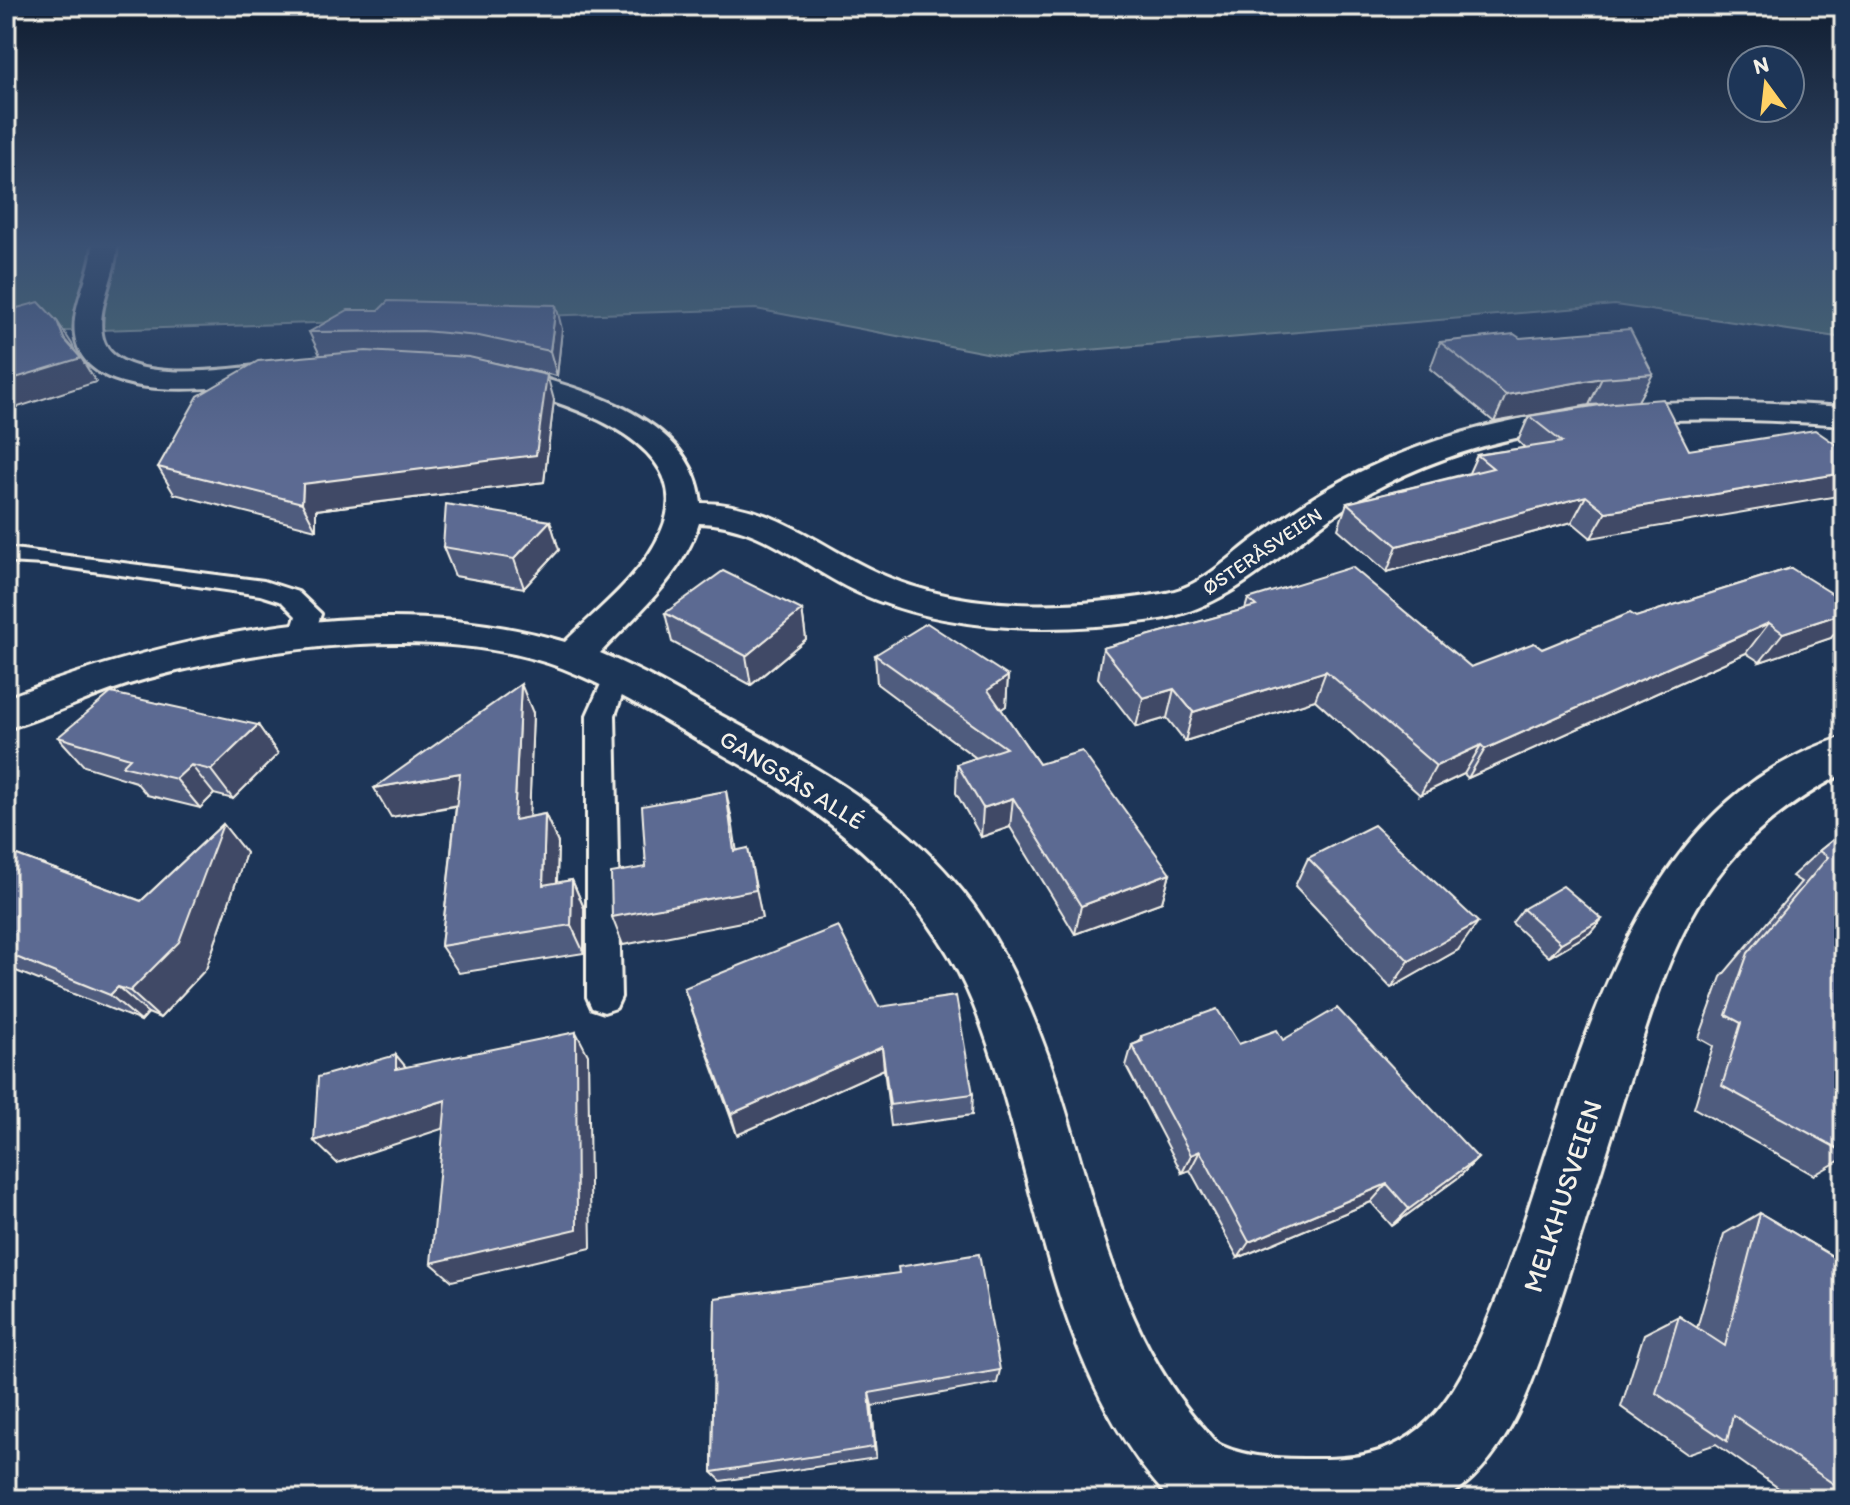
<svg xmlns="http://www.w3.org/2000/svg" width="1850" height="1505" font-family="Itim,sans-serif">
	<style>
		.green { fill: #4f6f6f; stroke: #a2b0ac; stroke-width: 2 }
		.lines { fill: none; stroke-linecap: round; stroke-linejoin: round }
		.service-casing { stroke: #f4f1e8; stroke-width: 6 }
		.minor-casing { stroke: #f4f1e8; stroke-width: 6 }
		.service { fill: #1d3557; fill-rule: evenodd }
		.minor { fill: #1d3557; fill-rule: evenodd }
		.wall { fill: #4f5b7e; stroke: #f4f1e8; stroke-width: 2 }
		.shaded-wall { fill: #404a66; stroke: #f4f1e8; stroke-width: 2 }
		.building { fill: #5c6a92; stroke: #f4f1e8; stroke-width: 2 }
		.labels { text-anchor: middle; stroke-width: 8; stroke-linejoin: round; paint-order: stroke }
		.far-street-label { font-size: 20px; fill: #f4f1e8; stroke: #1d3557 }
		.street-label { font-size: 24px; fill: #f4f1e8; stroke: #1d3557 }
		.near-street-label { font-size: 28px; fill: #f4f1e8; stroke: #1d3557 }
	</style>
	<rect width="100%" height="100%" fill="#1d3557"/>
	<filter id="ink" filterUnits="userSpaceOnUse"><feTurbulence type="fractalNoise" baseFrequency=".0125" numOctaves="2"/><feDisplacementMap in="SourceGraphic" scale="16" xChannelSelector="R" yChannelSelector="G"/><feConvolveMatrix kernelMatrix="1 2 1 2 8 2 1 2 1" color-interpolation-filters="sRGB"/></filter>
	<g filter="url(#ink)">
		<polygon class="green" points="6,244 1844,244 1844,338 1615,305 1007,357 756,309 6,333"/>
		<g class="lines">
			<defs>
				<g id="service">
					<polygon points="6,548 264,581 298,592 321,614 311,644 293,644 289,638 296,616 282,602 260,595 44,564 6,562"/>
					<polygon points="615,670 624,673 628,679 615,715 621,997 616,1008 604,1012 592,1008 587,997 587,715 606,673"/>
				</g>
				<g id="minor">
					<path d="M93 244H117C117 274 97 305 102 334 110 393 251 366 292 361L302 364 306 370 302 376 292 379C239 385 85 413 75 335 71 305 92 274 93 244Z"/>
					<path d="M492 366C565 383 693 412 701 503 774 503 822 549 885 576 971 613 1071 608 1161 594 1198 589 1225 561 1254 539 1283 518 1313 496 1346 479 1500 398 1674 395 1844 407V425C1682 414 1513 412 1367 494 1295 535 1239 608 1154 620 1056 633 952 634 859 593 804 568 762 524 699 523 684 574 635 616 600 653 642 670 682 694 722 716 816 766 908 817 973 905 1005 950 1029 1003 1048 1056 1092 1180 1111 1322 1200 1424 1207 1431 1213 1442 1222 1446 1252 1460 1295 1459 1327 1459 1408 1458 1443 1417 1476 1347 1571 1146 1595 812 1844 737V773C1801 796 1762 823 1730 861 1673 926 1650 1016 1624 1097 1600 1173 1577 1251 1551 1327 1531 1389 1504 1464 1445 1499H1171L1165 1494C1044 1357 1039 1168 974 1006 930 896 837 819 736 762 679 730 623 692 562 668 442 623 267 646 146 679 98 692 54 715 6 729V698C179 633 383 588 565 642 598 609 642 576 661 532 705 436 545 397 482 381L478 375 482 369Z"/>
				</g>
			</defs>
			<use href="#service" class="service-casing"/>
			<use href="#minor" class="minor-casing"/>
			<use href="#service" class="service"/>
			<use href="#minor" class="minor"/>
		</g>
		<g class="wall">
			<polygon points="562,329 557,376 485,361 554,400 544,482 316,510 316,530 174,494 158,467 320,355 309,332"/>
			<polygon points="1440,342 1653,374 1638,401 1689,450 1591,538 1572,522 1387,572 1338,529 1347,503 1469,473 1477,455 1525,448 1518,441 1529,416 1607,404 1589,405 1494,422 1430,369"/>
			<polygon points="550,521 559,550 524,588 455,576 443,547"/>
			<polygon points="1791,568 1831,638 1760,662 1746,653 1468,778 1464,774 1420,795 1315,700 1185,741 1167,718 1136,727 1098,678 1103,648 1245,609 1248,599 1471,667 1542,649 1636,617"/>
			<polygon points="802,610 806,639 751,685 672,642 665,613"/>
			<polygon points="875,655 1008,676 1006,706 1001,709 1039,764 1170,873 1162,902 1075,934 1010,827 981,837 956,793 957,764 976,758 877,684"/>
			<polygon points="533,713 529,817 545,814 558,843 557,883 572,880 584,908 584,953 459,973 441,946 456,806 391,817"/>
			<polygon points="258,725 278,754 233,799 214,794 200,808 147,795 136,782 84,766 58,737"/>
			<polygon points="223,824 246,853 206,969 160,1018 148,1013 141,1021 6,967 6,851 141,901"/>
			<polygon points="1844,831 1844,1158 1814,1175 1694,1108 1713,1046 1699,1038 1721,977 1801,882 1792,876 1819,851"/>
			<polygon points="1308,858 1458,950 1391,988 1295,886"/>
			<polygon points="1523,909 1602,919 1590,933 1549,957 1512,923"/>
			<polygon points="684,988 879,1007 973,1094 972,1115 891,1126 884,1069 737,1135"/>
			<polygon points="1141,1036 1239,1044 1283,1040 1478,1158 1459,1177 1392,1226 1371,1202 1238,1258 1190,1170 1182,1173 1126,1066 1132,1045 1139,1042"/>
			<polygon points="1760,1213 1844,1263 1844,1499 1794,1499 1716,1444 1687,1454 1621,1407 1644,1334 1679,1316 1697,1328 1724,1234"/>
			<polygon points="715,1298 1000,1370 997,1383 872,1406 876,1458 721,1481 712,1472"/>
		</g>
		<g class="shaded-wall">
			<polygon points="556,305 562,329 557,376 550,351"/>
			<polygon points="57,321 72,344 78,359 81,358 96,382 6,411 6,381 64,339"/>
			<polygon points="547,375 554,400 544,482 316,510 316,530 302,503 303,484"/>
			<polygon points="1602,378 1589,405 1494,422 1506,395"/>
			<polygon points="1844,473 1844,495 1591,538 1606,512"/>
			<polygon points="1586,496 1572,522 1387,572 1397,546"/>
			<polygon points="550,521 559,550 524,588 514,559"/>
			<polygon points="802,610 806,639 751,685 746,656"/>
			<polygon points="1844,613 1844,623 1831,638 1760,662 1783,633"/>
			<polygon points="1769,623 1746,653 1468,778 1485,749"/>
			<polygon points="1326,671 1315,700 1185,741 1193,712"/>
			<polygon points="1008,676 1006,706 987,719 988,690"/>
			<polygon points="521,684 533,713 528,849 514,820"/>
			<polygon points="1174,689 1167,718 1136,727 1143,698"/>
			<polygon points="258,725 278,754 233,799 211,770"/>
			<polygon points="1481,745 1464,774 1420,795 1436,766"/>
			<polygon points="191,765 214,794 200,808 176,779"/>
			<polygon points="460,773 474,802 391,817 374,788"/>
			<polygon points="726,791 732,820 741,879 734,851"/>
			<polygon points="1013,798 1010,827 981,837 983,808"/>
			<polygon points="545,814 558,843 556,913 543,885"/>
			<polygon points="223,824 246,853 206,969 160,1018 130,991"/>
			<polygon points="748,848 762,918 623,945 612,917"/>
			<polygon points="1170,873 1162,902 1075,934 1081,906"/>
			<polygon points="572,880 584,908 584,953 571,925"/>
			<polygon points="1602,919 1590,933 1549,957 1561,943"/>
			<polygon points="1478,922 1458,950 1391,988 1409,961"/>
			<polygon points="118,987 148,1013 141,1021 110,995"/>
			<polygon points="576,1032 588,1055 591,1248 452,1281 431,1263"/>
			<polygon points="882,1047 884,1069 737,1135 731,1114"/>
			<polygon points="396,1055 415,1078 396,1069"/>
			<polygon points="446,1100 463,1122 337,1163 314,1141"/>
			<polygon points="1200,1151 1190,1170 1182,1173 1191,1155"/>
			<polygon points="1478,1158 1459,1177 1392,1226 1409,1209"/>
			<polygon points="1387,1184 1371,1202 1238,1258 1249,1242"/>
			<polygon points="869,1393 872,1406 876,1458 874,1447"/>
		</g>
		<g class="building">
			<polygon points="388,301 556,305 550,351 479,336 423,331 309,332 348,310 379,310"/>
			<polygon points="39,302 57,321 64,339 81,358 6,381 6,311"/>
			<polygon points="1630,329 1653,374 1602,378 1506,395 1440,342 1514,334 1520,338"/>
			<polygon points="366,351 469,357 547,375 536,455 303,484 302,503 158,467 198,396 258,361"/>
			<polygon points="1663,399 1689,450 1815,430 1844,450 1844,473 1606,512 1586,496 1397,546 1347,503 1493,468 1477,455 1562,442 1529,416 1613,403"/>
			<polygon points="446,504 550,521 514,559 443,547"/>
			<polygon points="1352,567 1471,667 1534,643 1542,649 1630,613 1636,617 1791,568 1844,601 1844,613 1783,633 1769,623 1485,749 1481,745 1436,766 1326,671 1193,712 1174,689 1143,698 1103,648 1256,606 1248,599"/>
			<polygon points="723,571 802,610 746,656 665,613"/>
			<polygon points="927,623 1008,676 988,690 1039,764 1082,751 1170,873 1081,906 1013,798 983,808 957,764 1006,748 875,655"/>
			<polygon points="521,684 514,820 545,814 543,885 572,880 571,925 441,946 460,773 374,788"/>
			<polygon points="111,693 258,725 211,770 191,765 176,779 122,766 130,758 58,737"/>
			<polygon points="726,791 734,851 748,848 756,890 612,917 611,873 646,867 642,806"/>
			<polygon points="223,824 179,942 130,991 118,987 110,995 6,953 6,851 141,901"/>
			<polygon points="1374,825 1478,922 1409,961 1308,858"/>
			<polygon points="1844,831 1844,1152 1722,1086 1741,1023 1726,1015 1748,953 1828,857 1819,851"/>
			<polygon points="1563,886 1602,919 1561,943 1523,909"/>
			<polygon points="838,926 879,1007 956,996 973,1094 890,1105 882,1047 731,1114 684,988"/>
			<polygon points="1337,1008 1478,1158 1409,1209 1387,1184 1249,1242 1200,1151 1191,1155 1132,1045 1143,1041 1141,1036 1217,1009 1239,1044 1277,1030 1283,1040"/>
			<polygon points="576,1032 577,1229 431,1263 446,1100 314,1141 318,1077 396,1055 396,1069"/>
			<polygon points="1760,1213 1844,1263 1844,1491 1733,1415 1727,1441 1656,1393 1679,1316 1725,1346"/>
			<polygon points="979,1254 1000,1370 869,1393 874,1447 712,1472 715,1298 899,1273 898,1267"/>
		</g>
	</g>
	<linearGradient id="sky" x2="0" y2="1"><stop stop-color="#101d30"/><stop offset="0.54" stop-color="#3a5174"/><stop offset="1" stop-color="#3a5174" stop-opacity="0"/></linearGradient>
	<rect width="1850" height="455" fill="url(#sky)"/>
	<g class="labels">
		<g class="far-street-label">
			<text transform="translate(1262 551) rotate(-34)" y="7">ØSTERÅSVEIEN</text>
		</g>
		<g class="street-label">
			<text transform="translate(792 780) rotate(32)" y="8">GANGSÅS ALLÉ</text>
		</g>
		<g class="near-street-label">
			<text transform="translate(1562 1196) rotate(-72)" y="10">MELKHUSVEIEN</text>
		</g>
	</g>
	<rect width="1850" height="1505" fill="none" stroke="#1d3557" stroke-width="32"/>
	<rect x="16" y="16" width="1818" height="1473" fill="none" stroke="#f4f1e8" stroke-width="3" filter="url(#ink)"/>
	<g transform="translate(1766 84) rotate(345)"><circle r="38" fill="#1d3557" stroke="#738091" stroke-width="2"/>
	<path d="M0-6L14 30L0 20L-14 30Z" fill="#ffd166"/>
	<text y="-12" font-size="22" font-weight="bold" text-anchor="middle" fill="#f4f1e8">N</text>
	</g>
</svg>
